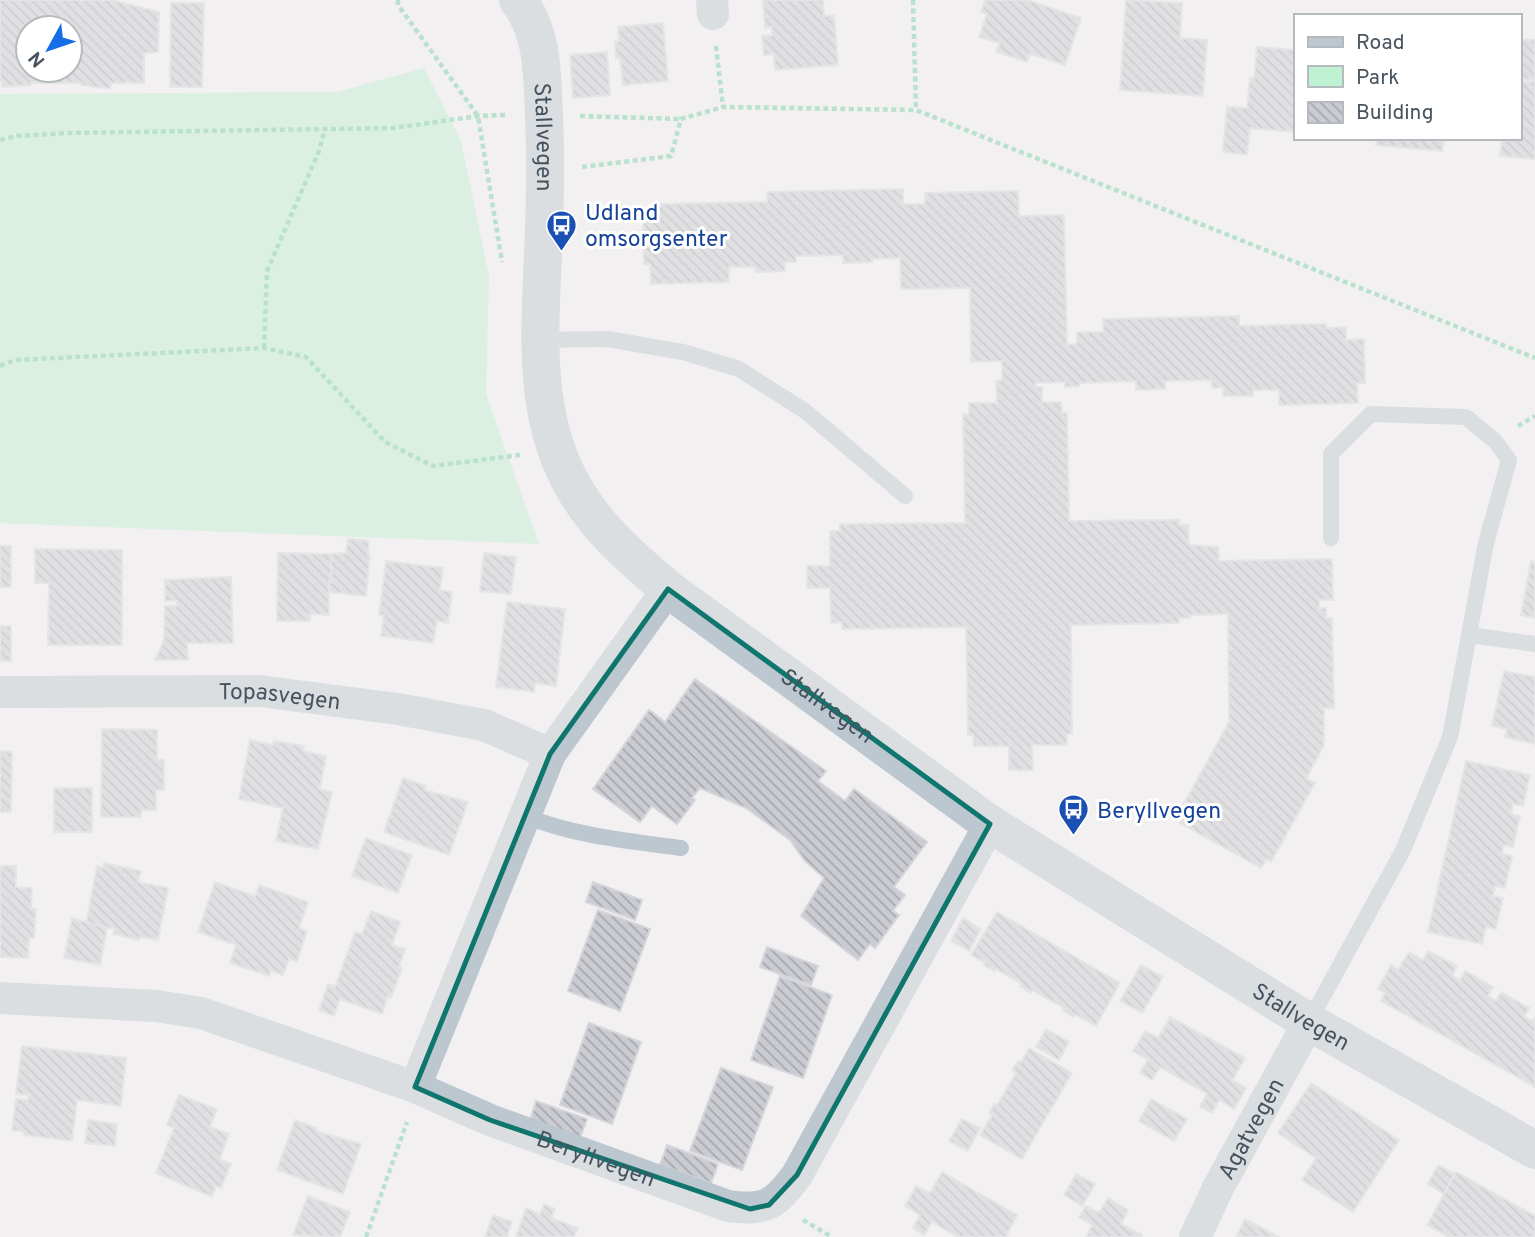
<svg xmlns="http://www.w3.org/2000/svg" width="1535" height="1237" font-family="Overpass,sans-serif">
	<style>
		.green { fill: #bef0d2 }
		.building { fill: url(#building-back-hatch); stroke: #d4d6db; stroke-width: 2; fill-rule: evenodd }
		.lines { fill: none; stroke-linecap: round; stroke-linejoin: round }
		.path { stroke: #76cfa4; stroke-width: 4.5; stroke-dasharray: 5 3.5; stroke-linecap: butt }
		.service { stroke: #bdc7cf; stroke-width: 16 }
		.minor { stroke: #bdc7cf; stroke-width: 32 }
		.tertiary { stroke: #bdc7cf; stroke-width: 38 }
		.marked { fill: none; stroke: #0f766e; stroke-width: 5; stroke-linejoin: round }
		.labels { text-anchor: middle; stroke-width: 6; stroke-linejoin: round; paint-order: stroke }
		.street-label { font-size: 23px; fill: #47535e; stroke: #fff }
		.transit-label { font-size: 23px; fill: #164399; stroke: #fff; text-anchor: start }
	</style>
	<defs>
		<pattern id="building-back-hatch" width="6" height="6" patternUnits="userSpaceOnUse" patternTransform="scale(1.75)"><rect width="6" height="6" fill="#caccd2"/><path d="M-1 5l2 2M0 0l6 6M5-1l2 2" fill="none" stroke="#a6a8ae"/></pattern>
	</defs>
	<rect width="100%" height="100%" fill="#f2f0f0"/>
	<polygon class="green" points="424,68 461,141 489,276 486,394 539,544 0,523 0,94 337,92"/>
	<g class="building">
		<path d="M0 0H111L159 12 158 52 144 53V83H111L110 89 81 85 82 83H31V85L2 87 3 82H0ZM28 28H70V70H28Z"/>
		<polygon points="763,0 823,0 824,16 834,15 838,65 775,70 774,54 764,55 762,36 772,35 772,27 765,28"/>
		<polygon points="985,0 1027,0 1081,18 1065,65 1030,54 1027,62 996,52 1000,43 979,37 987,14 981,12"/>
		<polygon points="1126,0 1182,3 1180,38 1207,40 1203,96 1120,90"/>
		<polygon points="171,3 204,3 202,87 170,87"/>
		<polygon points="663,23 668,81 623,85 620,58 616,58 615,42 619,41 618,27"/>
		<polygon points="1519,39 1535,40 1535,80 1519,79"/>
		<polygon points="1257,47 1295,50 1295,132 1250,128 1247,155 1223,152 1227,107 1247,108 1250,78 1254,78"/>
		<polygon points="607,52 610,95 573,98 570,55"/>
		<polygon points="1519,81 1535,82 1535,159 1500,156 1502,138 1519,138"/>
		<polygon points="1377,138 1444,138 1442,151 1376,145"/>
		<polygon points="903,189 903,204 925,204 925,193 1018,191 1019,216 1064,215 1067,345 1077,344 1077,332 1103,332 1103,319 1239,316 1239,326 1326,324 1326,328 1346,327 1346,340 1364,339 1365,383 1357,383 1358,403 1279,405 1279,390 1253,390 1253,396 1223,396 1223,387 1212,388 1212,380 1165,381 1165,389 1136,390 1136,381 1079,383 1079,386 1065,387 1065,382 1036,383 1036,387 1042,387 1042,402 1061,402 1062,413 1067,413 1069,521 1179,520 1179,525 1188,525 1189,545 1218,547 1219,561 1332,559 1333,600 1319,600 1319,608 1326,608 1326,618 1332,618 1334,708 1324,708 1324,745 1306,779 1315,783 1271,862 1267,859 1261,868 1180,823 1185,814 1180,811 1229,722 1228,614 1190,615 1190,618 1179,618 1179,623 1071,625 1072,734 1067,734 1067,745 1032,745 1033,770 1009,770 1009,746 974,746 973,735 968,735 966,627 842,629 842,622 831,623 830,588 807,588 807,566 830,566 830,531 840,531 840,524 965,523 963,414 969,414 969,403 997,403 996,381 1002,380 1002,361 971,362 970,288 901,289 900,258 872,259 872,262 843,263 843,255 796,256 796,262 785,262 785,271 756,272 755,267 729,267 729,282 651,284 650,264 644,264 643,219 659,219 659,204 767,202 767,192"/>
		<polygon points="348,539 369,541 368,556 370,556 366,596 329,592 329,581 332,582 330,554 346,553"/>
		<rect x="0" y="546" width="11" height="41"/>
		<polygon points="35,549 122,550 122,645 48,645 49,583 35,583"/>
		<polygon points="278,553 330,554 332,582 329,581 329,615 310,614 310,621 277,621"/>
		<polygon points="484,553 516,557 511,594 480,591"/>
		<polygon points="386,561 443,568 440,590 452,592 448,623 437,621 433,643 381,636 384,615 379,615"/>
		<polygon points="1531,561 1535,562 1535,618 1521,615"/>
		<polygon points="231,577 233,643 187,643 188,660 155,660 164,640 165,606 177,606 177,601 165,601 165,580"/>
		<polygon points="507,602 565,609 556,686 535,683 534,692 496,687"/>
		<rect x="0" y="626" width="11" height="35"/>
		<polygon points="1504,671 1535,677 1535,744 1505,737 1507,729 1492,726"/>
		<polygon points="695,679 826,771 818,781 845,801 854,789 927,842 894,887 905,895 893,911 899,915 875,948 870,944 858,960 801,916 824,878 805,861 790,840 746,808 700,788 692,798 695,800 677,824 652,806 640,822 593,789 649,710 665,722"/>
		<polygon points="102,729 157,730 157,760 164,760 164,790 156,790 156,810 141,810 141,817 101,817"/>
		<polygon points="250,740 273,745 274,741 304,746 303,751 326,756 320,789 332,792 318,849 276,841 283,808 239,799"/>
		<polygon points="0,751 12,752 11,812 0,812"/>
		<polygon points="1466,761 1530,775 1523,806 1513,804 1511,814 1520,816 1513,847 1504,845 1502,854 1512,856 1505,888 1495,886 1493,896 1503,898 1496,929 1486,927 1482,944 1428,932"/>
		<polygon points="403,778 426,786 425,790 468,802 449,855 384,832"/>
		<rect x="54" y="788" width="38" height="44"/>
		<polygon points="366,838 412,855 398,893 352,876"/>
		<polygon points="104,863 141,871 138,882 168,888 158,940 140,937 139,940 113,934 115,929 86,924 97,866 103,868"/>
		<polygon points="0,866 16,866 16,887 32,888 31,909 36,909 34,938 29,938 28,958 0,957"/>
		<polygon points="215,882 255,896 259,885 308,902 299,928 307,931 297,962 289,959 283,975 271,971 269,976 230,963 236,945 198,932"/>
		<polygon points="593,882 642,900 635,920 586,902"/>
		<polygon points="598,910 650,929 620,1011 568,991"/>
		<polygon points="371,911 400,922 392,945 405,949 399,967 402,968 391,998 388,996 382,1014 340,999 334,1016 319,1010 328,984 335,987 355,932 362,934"/>
		<polygon points="997,912 1120,983 1096,1026 1074,1014 1073,1017 1062,1010 1064,1008 1032,990 1030,993 1020,986 1022,984 996,969 994,971 984,965 985,963 971,955"/>
		<polygon points="72,918 107,928 100,965 64,958"/>
		<polygon points="963,918 981,929 969,951 951,941"/>
		<polygon points="767,947 818,966 811,985 760,967"/>
		<polygon points="1428,951 1457,966 1452,976 1460,980 1465,971 1493,987 1488,996 1496,1001 1501,992 1529,1008 1524,1017 1533,1021 1535,1017 1535,1087 1381,1001 1385,993 1378,989 1391,965 1398,970 1409,952 1423,960"/>
		<polygon points="1141,965 1163,977 1142,1013 1120,1001"/>
		<polygon points="780,976 832,995 803,1078 751,1060"/>
		<polygon points="1170,1017 1245,1058 1233,1080 1246,1088 1234,1109 1219,1100 1212,1113 1200,1107 1207,1094 1160,1067 1152,1080 1140,1073 1148,1060 1133,1051 1145,1031 1158,1038"/>
		<polygon points="589,1023 641,1042 612,1124 560,1105"/>
		<polygon points="1046,1029 1069,1042 1059,1060 1036,1047"/>
		<polygon points="22,1046 126,1058 121,1106 77,1100 72,1141 24,1135 25,1132 12,1130 16,1099 28,1100 29,1095 16,1094"/>
		<polygon points="1029,1048 1072,1073 1022,1159 980,1135 992,1115 989,1113 994,1104 997,1105 1016,1073 1012,1070 1018,1061 1021,1062"/>
		<polygon points="721,1068 773,1087 742,1170 690,1151"/>
		<polygon points="1311,1083 1399,1140 1353,1212 1302,1180 1316,1158 1278,1133"/>
		<polygon points="179,1095 217,1109 210,1127 229,1134 220,1159 231,1164 221,1188 216,1186 212,1197 156,1173 174,1128 167,1125"/>
		<polygon points="1151,1099 1187,1119 1174,1141 1139,1121"/>
		<polygon points="536,1101 587,1119 580,1138 530,1120"/>
		<polygon points="962,1119 980,1128 968,1151 949,1141"/>
		<polygon points="88,1120 117,1124 115,1146 85,1143"/>
		<polygon points="295,1120 317,1128 316,1131 361,1144 343,1194 277,1170"/>
		<polygon points="667,1145 718,1164 711,1183 660,1165"/>
		<polygon points="1438,1165 1455,1174 1444,1194 1428,1184"/>
		<polygon points="942,1172 1017,1215 1006,1237 958,1237 932,1222 924,1235 913,1228 920,1215 905,1206 916,1186 930,1193"/>
		<polygon points="1456,1172 1535,1216 1535,1237 1449,1237 1427,1225"/>
		<polygon points="1076,1174 1095,1184 1082,1206 1064,1195"/>
		<polygon points="308,1196 350,1212 340,1237 293,1235"/>
		<polygon points="1108,1198 1128,1210 1121,1224 1142,1235 1141,1237 1086,1237 1092,1225 1079,1217 1086,1206 1099,1213"/>
		<polygon points="544,1204 555,1209 551,1218 578,1228 574,1237 516,1237 526,1208 540,1214"/>
		<polygon points="493,1215 512,1222 507,1237 485,1237"/>
		<polygon points="1245,1219 1279,1237 1236,1237"/>
	</g>
	<g class="lines">
		<g class="path">
			<polyline points="398,0 398,5 478,116 502,262"/>
			<polyline points="913,0 916,110"/>
			<polyline points="716,46 723,107"/>
			<polyline points="580,116 681,119"/>
			<polyline points="0,140 17,136 67,133 394,128 478,116 506,115"/>
			<polyline points="582,167 671,156 681,119 723,107 916,110 1535,358"/>
			<polyline points="264,348 267,271 319,151 325,129"/>
			<polyline points="0,366 15,360 264,348 306,357 385,442 433,466 520,455"/>
			<polyline points="1518,426 1535,416"/>
			<polyline points="803,1220 832,1237"/>
			<polyline points="366,1237 407,1122"/>
		</g>
		<g class="service">
			<polyline points="540,340 607,339 683,352 739,369 805,411 905,496"/>
			<polyline points="1469,635 1535,644"/>
			<path d="M525 816C575 836 628 841 681 848"/>
			<polyline points="1309,1022 1403,850 1450,737 1486,543 1509,460 1495,441 1466,417 1371,414 1331,454 1331,538"/>
		</g>
		<g class="minor">
			<polyline points="712,0 713,14"/>
			<path id="s1" d="M0 692 259 691 398 709 484 725 550 754"/>
			<path id="s2" d="M0 998 156 1006 201 1013 415 1087 490 1120 728 1206C765 1211 775 1205 797 1175L990 824"/>
			<polyline points="415,1087 550,754 668,589"/>
			<path id="s3" d="M1195 1237 1218 1188 1309 1022"/>
		</g>
		<path class="tertiary" id="s4" d="M518 0C544 34 542 76 544 117 546 163 545 209 543 255 540 329 533 410 569 479 592 524 630 557 668 589L990 824 1309 1022 1535 1150"/>
	</g>
	<path d="M0 0H1535V1237H0ZM668 589 990 824 797 1175 769 1205 750 1209 490 1120 415 1087 550 754Z" fill="#f2f0f0" fill-opacity=".55" fill-rule="evenodd"/>
	<path class="marked" d="M668 589 990 824 797 1175 769 1205 750 1209 490 1120 415 1087 550 754Z"/>
	<defs>
		<symbol id="bus-pin" viewBox="-11 -11 22 30"><path d="M0 17L-7.5 6A9.5 9.5 0 1 1 7.5 6Z" fill="#1a4fb4" stroke="#fff"/><path d="M-5-6H5V4H4V6H2V4H-2V6H-4V4H-5ZM-3.5-4V0h7V-4ZM-3.5 1.2v1.5H-2V1.2ZM2 1.2v1.5H3.5V1.2Z" fill="#fff"/></symbol>
	</defs>
	<g fill-rule="evenodd">
		<use href="#bus-pin" x="544" y="208" width="35" height="47"/>
		<use href="#bus-pin" x="1056" y="792" width="35" height="47"/>
	</g>
	<g class="labels">
		<g class="street-label">
			<text dy="8" stroke="none"><textPath href="#s4" startOffset="142">Stallvegen</textPath></text>
			<text dy="8" stroke="none"><textPath href="#s1" startOffset="280">Topasvegen</textPath></text>
			<text dy="8" stroke="none"><textPath href="#s4" startOffset="835">Stallvegen</textPath></text>
			<text dy="8" stroke="none"><textPath href="#s4" startOffset="1402">Stallvegen</textPath></text>
			<text dy="8" stroke="none"><textPath href="#s3" startOffset="122">Agatvegen</textPath></text>
			<text dy="8" stroke="none"><textPath href="#s2" startOffset="623">Beryllvegen</textPath></text>
		</g>
		<g class="transit-label">
			<text x="585" y="220">Udland<tspan x="585" dy="26">omsorgsenter</tspan></text>
			<text x="1097" y="818">Beryllvegen</text>
		</g>
	</g>
	<rect x="1294" y="14" width="228" height="126" fill="#ffffff" stroke="#b5babf" stroke-width="2"/>
	<rect x="1308" y="37" width="35" height="10" fill="#bdc7cf" stroke="#b5babf" stroke-width="2"/>
	<text x="1356" y="49" font-size="21" fill="#47535e">Road</text>
	<rect x="1308" y="66" width="35" height="21" fill="#bef0d2" stroke="#b5babf" stroke-width="2"/>
	<text x="1356" y="84" font-size="21" fill="#47535e">Park</text>
	<rect x="1308" y="102" width="35" height="21" fill="url(#building-back-hatch)" stroke="#b5babf" stroke-width="2"/>
	<text x="1356" y="119" font-size="21" fill="#47535e">Building</text>
	<g transform="translate(49 49) rotate(230)"><circle r="33" fill="#ffffff" stroke="#b5babf" stroke-width="2"/>
	<path d="M0-5L12 26L0 18L-12 26Z" fill="#166ee6"/>
	<text y="-10" font-size="19" font-weight="bold" text-anchor="middle" fill="#47535e">N</text>
	</g>
</svg>
